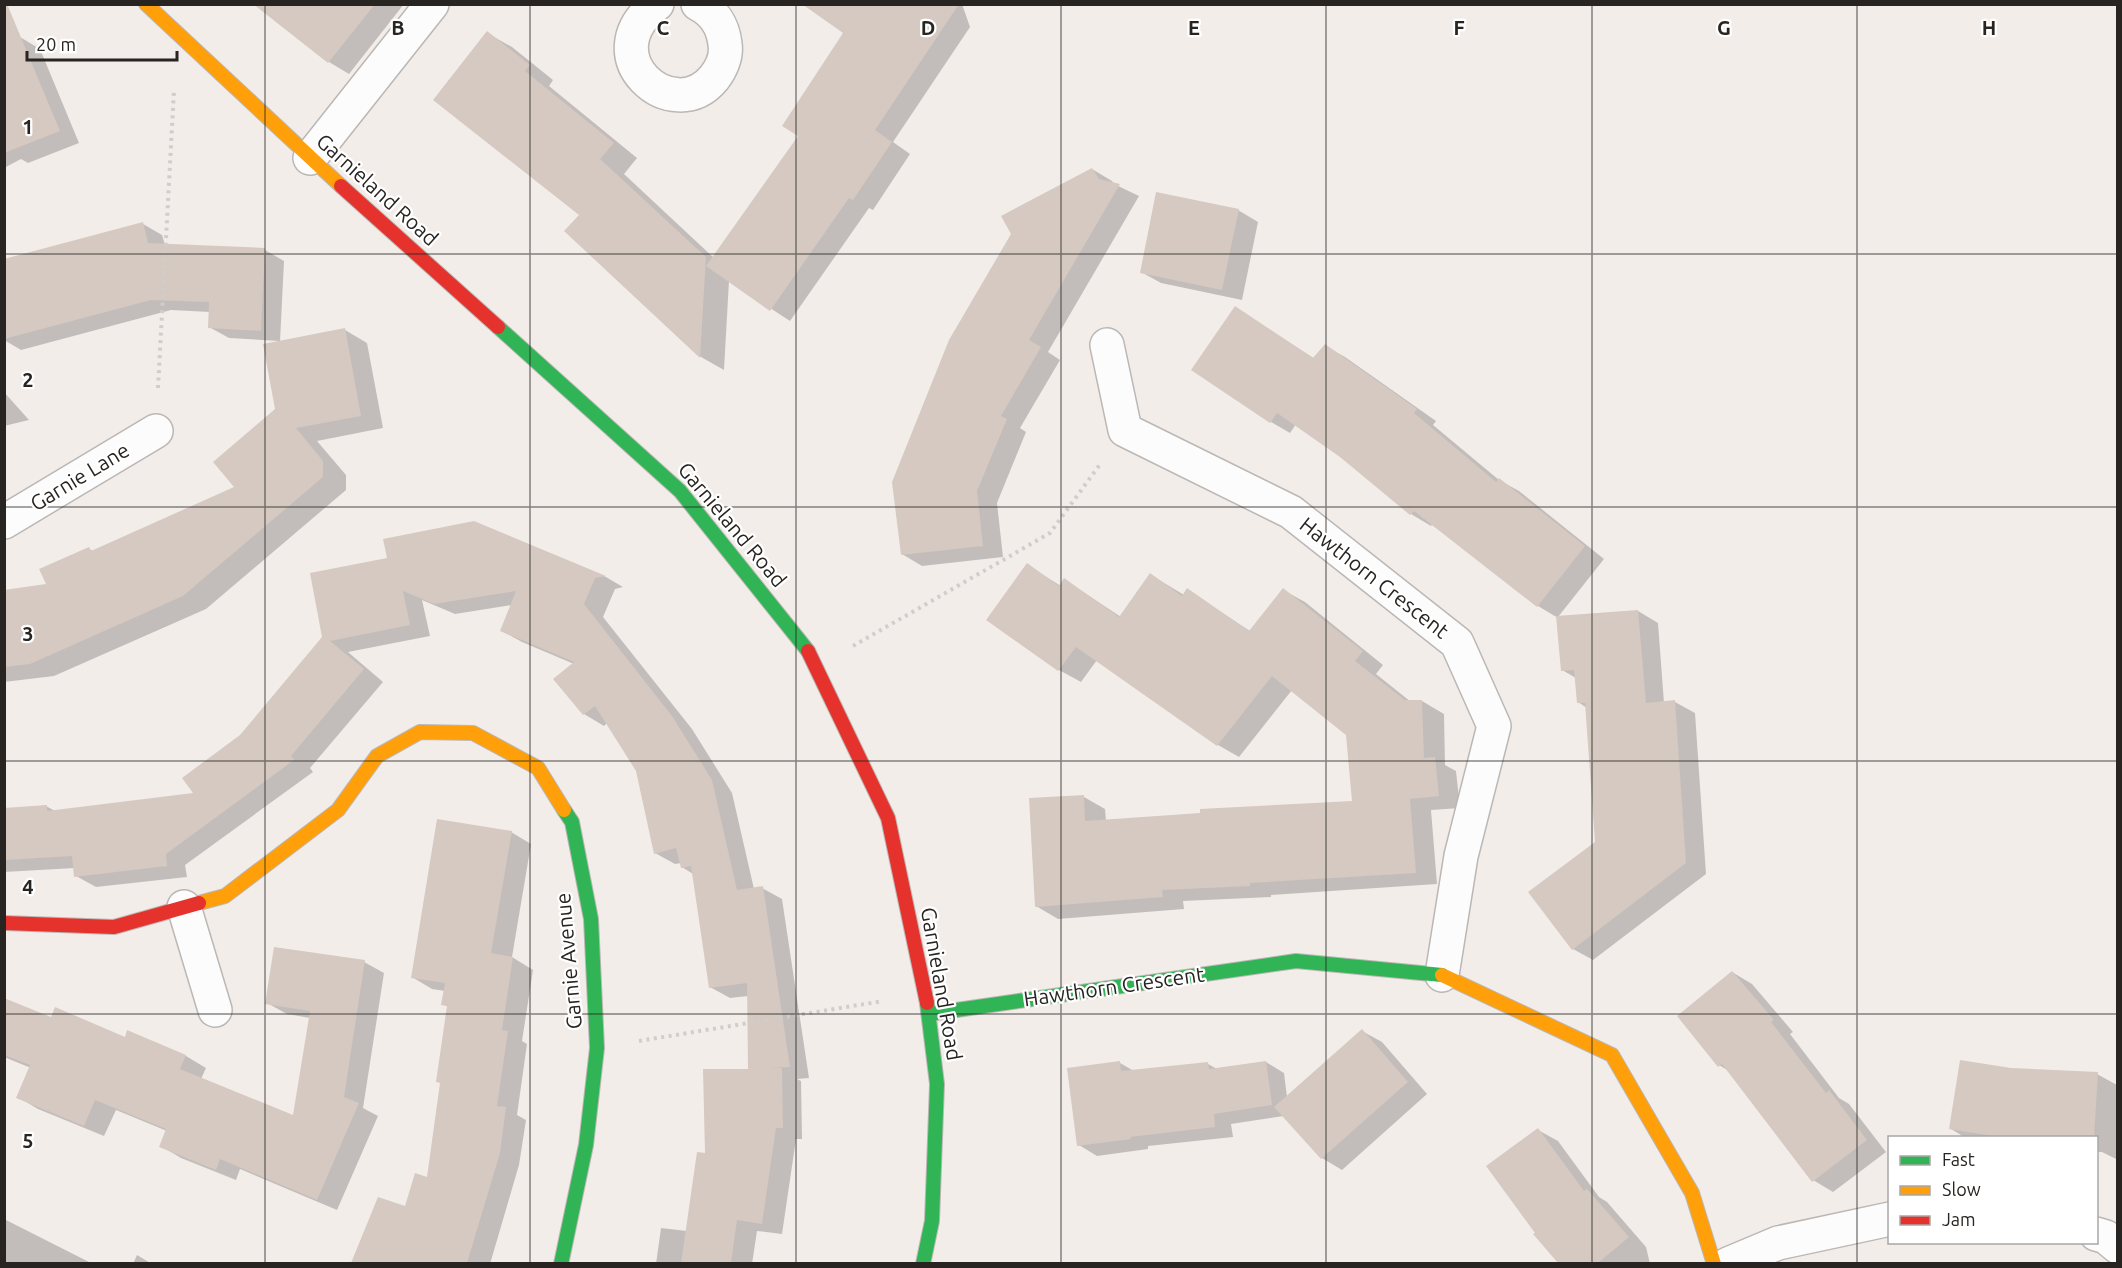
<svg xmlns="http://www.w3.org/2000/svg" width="2122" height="1268" font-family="Ubuntu,sans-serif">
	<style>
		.shadow { fill: #0003 }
		.building { fill: #d5c9c1 }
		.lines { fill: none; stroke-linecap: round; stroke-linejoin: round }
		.street-casing { stroke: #bbb7b4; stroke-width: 36 }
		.fast-casing { stroke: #bbb7b4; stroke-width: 16 }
		.slow-casing { stroke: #bbb7b4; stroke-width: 16 }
		.jam-casing { stroke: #bbb7b4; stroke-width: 16 }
		.path { stroke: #d0cdcd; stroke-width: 4; stroke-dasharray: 3 4.5; stroke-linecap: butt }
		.street { stroke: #fdfcfc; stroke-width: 33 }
		.fast { stroke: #30b455; stroke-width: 14 }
		.slow { stroke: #ff9f0a; stroke-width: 14 }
		.jam { stroke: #e5322d; stroke-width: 14 }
		.grid { fill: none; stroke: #272421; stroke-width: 1.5; stroke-opacity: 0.55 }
		.labels { text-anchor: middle; stroke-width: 4.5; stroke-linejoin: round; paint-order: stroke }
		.street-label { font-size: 21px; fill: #272421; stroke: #fff }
		.grid-label { font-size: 20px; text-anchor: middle; font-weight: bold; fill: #272421; stroke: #fff; stroke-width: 4.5; stroke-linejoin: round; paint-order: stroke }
	</style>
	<rect width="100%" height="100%" fill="#f3edea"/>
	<g class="shadow">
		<polygon points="278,4 404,4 349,74 329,62 269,15"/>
		<polygon points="897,4 962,4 970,27 893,142 910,154 873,210 869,208 790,321 729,281 724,370 701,357 566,231 581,214 487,33 512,47 553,80 549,86 637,158 624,174 714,258"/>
		<polygon points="20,37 40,49 79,143 28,163 21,159 4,168 4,43"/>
		<polygon points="1092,169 1112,181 1114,184 1139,196 1048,352 1060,360 1020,428 1026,432 997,503 1003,557 922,566 902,554"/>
		<polygon points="1238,210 1258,222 1242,300 1161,283 1141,272"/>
		<polygon points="143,224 162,235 165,245 265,250 284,261 280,342 345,330 367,343 383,428 317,441 346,475 346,490 206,609 54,676 4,682 4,591 48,585 89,549 93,551 236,488 276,410 279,341 229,338 209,327 210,312 171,310 21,350 4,340 4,260"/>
		<polygon points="1235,308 1315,359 1325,346 1345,357 1436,421 1433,425 1499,480 1519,491 1604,559 1558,617 1638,611 1658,623 1664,703 1675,702 1695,713 1706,874 1593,960 1573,949 1596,843 1587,708 1578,702 1576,678 1562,670 1558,618 1538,606 1433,523 1431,526 1411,514 1341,455 1296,424 1290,433 1271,422"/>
		<polygon points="4,392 29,420 4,426"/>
		<polygon points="474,523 606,577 623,587 615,589 603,617 692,729 732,793 754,889 762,888 782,899 809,1078 797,1079 801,1081 802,1139 796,1139 782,1234 757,1231 752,1264 656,1264 661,1228 687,1231 706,1155 750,1070 748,996 730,998 710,987 693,874 682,867 681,863 675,864 655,853 637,771 607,723 604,726 584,714 574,664 522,642 502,631 512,605 455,614 422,600 430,636 348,652 383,682 310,768 313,772 185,865 187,877 96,887 76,876 75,868 4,872 4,809 46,806 55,811 195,794 388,559"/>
		<polygon points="1027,565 1061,586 1065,580 1121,617 1151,575 1184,595 1187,590 1250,631 1283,590 1305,602 1383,665 1376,674 1411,702 1422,701 1444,714 1445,765 1456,771 1460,808 1431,810 1437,884 1271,895 1271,897 1183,901 1184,909 1058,919 1036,906 1084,797 1105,809 1106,821 1353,802 1348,735 1292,690 1239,757 1218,745 1097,660 1081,682 1059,670 988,620"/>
		<polygon points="511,832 531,844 512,957 533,970 522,1041 527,1044 517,1115 526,1120 519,1165 490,1264 352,1264 379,1199 406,1208 428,1179 442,1084 448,1007 443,1004 445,991 432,989 412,977"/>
		<polygon points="364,962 384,973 363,1108 378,1116 337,1210 240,1169 236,1180 181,1158 161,1146 167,1131 116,1110 104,1136 38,1109 18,1097 31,1068 4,1057 4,999 52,1018 126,1039 128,1032 186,1056 206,1068 201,1079 294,1117 310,1018 287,1014 267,1003"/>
		<polygon points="1732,972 1752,984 1793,1032 1790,1034 1839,1098 1849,1104 1886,1152 1833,1192 1813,1180 1729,1071 1719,1065"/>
		<polygon points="1362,1031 1382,1042 1427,1094 1342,1170 1322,1158 1284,1116 1231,1124 1233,1137 1148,1146 1148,1149 1097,1156 1079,1145 1120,1063 1134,1071 1208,1064 1217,1069 1266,1062 1284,1073 1287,1097"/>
		<polygon points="2011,1070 2097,1074 2117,1085 2118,1160 2102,1152 2096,1152 2096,1138 1966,1138 1951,1129"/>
		<polygon points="1538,1130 1558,1141 1599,1197 1607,1202 1646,1247 1650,1264 1560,1264 1535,1234"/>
		<polygon points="4,1219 93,1264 4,1264"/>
		<polygon points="137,1255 152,1264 133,1264"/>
	</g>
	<g class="building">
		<polygon points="4,4 7,4 60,131 4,153"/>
		<polygon points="253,4 375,4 328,63"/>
		<polygon points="802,4 959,4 875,130 892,142 853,200 849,198 770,311 706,266 798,136 782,126 843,33"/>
		<polygon points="487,31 530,65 525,71 614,143 600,159 706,257 700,358 564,231 579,215 433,100"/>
		<polygon points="1092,168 1099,179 1120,184 1029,340 1041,347 1001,416 1007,419 977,491 983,546 901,555 892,482 949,340 1011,234 1001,216"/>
		<polygon points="1156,192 1239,209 1222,290 1140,273"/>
		<polygon points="143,222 148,243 265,248 261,331 208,328 209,302 151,300 4,339 4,259"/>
		<polygon points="1235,306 1313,358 1325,344 1417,409 1414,413 1496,482 1499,478 1585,546 1537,607 1414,511 1410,515 1340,457 1277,413 1270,423 1191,370"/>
		<polygon points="345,328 361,416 296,428 323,461 323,477 183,596 30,664 4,667 4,590 46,584 39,569 89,547 91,551 234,487 213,462 275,409 263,344"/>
		<polygon points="474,521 606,576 595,578 584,604 672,716 712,780 737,890 763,886 790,1067 769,1068 782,1068 783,1128 776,1128 762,1224 737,1220 731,1263 681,1263 697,1152 705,1153 703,1069 748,1069 747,983 709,988 691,866 681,868 676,848 654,854 636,771 595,706 583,715 553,679 574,662 500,631 516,591 434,604 403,591 410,625 330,641 364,669 291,756 294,760 166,854 167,866 74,877 72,856 4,860 4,808 47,805 47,811 193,793 182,778 240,735 322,637 310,573 387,558 383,539"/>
		<polygon points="1027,563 1059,586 1064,578 1119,617 1150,573 1182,596 1187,588 1249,631 1283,588 1363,651 1355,661 1405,700 1422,700 1424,758 1435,757 1439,796 1410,799 1416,873 1250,883 1250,886 1162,890 1163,897 1035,907 1029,798 1084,795 1085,821 1200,813 1200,809 1352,801 1346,735 1272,676 1217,746 1076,647 1058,671 986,620"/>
		<polygon points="1638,610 1646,703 1675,700 1686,863 1572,950 1528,892 1595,842 1585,703 1577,703 1574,670 1561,671 1556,616"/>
		<polygon points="437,819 512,831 491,953 513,957 502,1030 508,1031 497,1106 506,1107 500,1153 467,1263 351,1263 378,1197 405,1206 415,1173 427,1177 440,1083 436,1082 447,1006 441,1005 445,983 411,978"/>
		<polygon points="274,947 365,960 344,1097 359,1103 317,1200 220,1159 216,1170 159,1147 166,1129 95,1100 84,1126 16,1098 30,1065 4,1055 4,998 51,1017 55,1007 125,1037 127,1030 186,1055 180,1069 293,1115 310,1011 265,1004"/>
		<polygon points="1732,971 1774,1020 1771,1022 1826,1093 1829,1090 1867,1140 1812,1182 1722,1064 1718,1067 1677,1016"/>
		<polygon points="1362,1029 1408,1082 1321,1159 1274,1107"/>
		<polygon points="1960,1060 2011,1068 2098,1072 2094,1137 1999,1137 1949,1129"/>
		<polygon points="1120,1061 1121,1071 1208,1062 1209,1069 1266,1061 1272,1105 1214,1114 1215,1127 1130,1137 1131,1139 1077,1146 1067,1068"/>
		<polygon points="1538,1128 1584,1191 1587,1189 1629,1237 1598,1263 1558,1263 1533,1234 1535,1233 1486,1166"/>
	</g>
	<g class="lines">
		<defs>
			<g id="street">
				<path d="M657 4C589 56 673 128 714 78 721 69 727 56 725 44 723 26 714 12 698 4"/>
				<polyline points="310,158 432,4"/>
				<polyline points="1107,345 1125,430 1291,512 1457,643 1494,726 1461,856 1442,975"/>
				<polyline points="4,522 156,431"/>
				<polyline points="184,907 215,1010"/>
				<polyline points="2096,1234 2106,1237 2118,1247"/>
				<polyline points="1728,1264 1778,1243 1890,1219"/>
			</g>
			<g id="fast">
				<polyline points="498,327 680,491 808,651"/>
				<polyline points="929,1014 1296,961 1442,975"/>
				<polyline points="561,1264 586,1145 597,1048 591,919 572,822 564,810"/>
				<polyline points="923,1264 932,1221 937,1084 927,1003"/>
			</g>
			<g id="slow">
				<polyline points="146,4 341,186"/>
				<polyline points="199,903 225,896 338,810 377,756 420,732 473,733 538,768 564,810"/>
				<polyline points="1442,975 1612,1055 1692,1193 1714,1264"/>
			</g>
			<g id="jam">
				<polyline points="341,186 498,327"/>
				<polyline points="808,651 888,818 927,1003"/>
				<polyline points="4,923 114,927 199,903"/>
			</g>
		</defs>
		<use href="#street" class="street-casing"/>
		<use href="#fast" class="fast-casing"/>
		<use href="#slow" class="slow-casing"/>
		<use href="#jam" class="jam-casing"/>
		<g class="path">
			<polyline points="158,388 174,90"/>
			<polyline points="853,646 1050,533 1101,463"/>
			<polyline points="639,1041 883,1001"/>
		</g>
		<use href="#street" class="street"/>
		<use href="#fast" class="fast"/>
		<use href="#slow" class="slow"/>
		<use href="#jam" class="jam"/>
	</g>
	<path class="grid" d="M265 4V1264M530 4V1264M796 4V1264M1061 4V1264M1326 4V1264M1592 4V1264M1857 4V1264M4 254H2118M4 507H2118M4 761H2118M4 1014H2118"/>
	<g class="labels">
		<g class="street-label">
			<text transform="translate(377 190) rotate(42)" y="7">Garnieland Road</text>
			<text transform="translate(80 477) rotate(-31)" y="7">Garnie Lane</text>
			<text transform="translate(732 525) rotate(50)" y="7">Garnieland Road</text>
			<text transform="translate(1374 578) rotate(38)" y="7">Hawthorn Crescent</text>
			<text transform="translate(569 961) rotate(-95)" y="7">Garnie Avenue</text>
			<text transform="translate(941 984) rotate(80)" y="7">Garnieland Road</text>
			<text transform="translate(1114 987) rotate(-8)" y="7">Hawthorn Crescent</text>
		</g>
	</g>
	<g class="grid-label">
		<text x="398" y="35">B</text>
		<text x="663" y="35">C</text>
		<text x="928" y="35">D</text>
		<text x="1194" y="35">E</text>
		<text x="1459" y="35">F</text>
		<text x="1724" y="35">G</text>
		<text x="1989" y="35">H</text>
		<text x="28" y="134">1</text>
		<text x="28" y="387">2</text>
		<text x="28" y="641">3</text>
		<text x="28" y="894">4</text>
		<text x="28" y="1148">5</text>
	</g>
	<rect width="2122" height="1268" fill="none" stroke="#272421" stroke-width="12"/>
	<rect x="1888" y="1136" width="210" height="108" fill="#ffffff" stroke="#a9a7a6" stroke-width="1.5"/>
	<rect x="1900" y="1156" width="30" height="9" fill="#30b455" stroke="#a9a7a6" stroke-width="1.5"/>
	<text x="1942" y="1166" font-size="18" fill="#272421">Fast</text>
	<rect x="1900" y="1186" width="30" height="9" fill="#ff9f0a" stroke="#a9a7a6" stroke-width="1.5"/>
	<text x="1942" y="1196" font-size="18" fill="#272421">Slow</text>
	<rect x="1900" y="1216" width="30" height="9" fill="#e5322d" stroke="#a9a7a6" stroke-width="1.5"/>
	<text x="1942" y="1226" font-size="18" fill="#272421">Jam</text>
	<path d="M27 51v9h150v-9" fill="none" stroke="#272421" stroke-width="3"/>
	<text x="36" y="51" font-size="18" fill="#272421" stroke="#ffffff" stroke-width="4.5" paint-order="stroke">20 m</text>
</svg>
